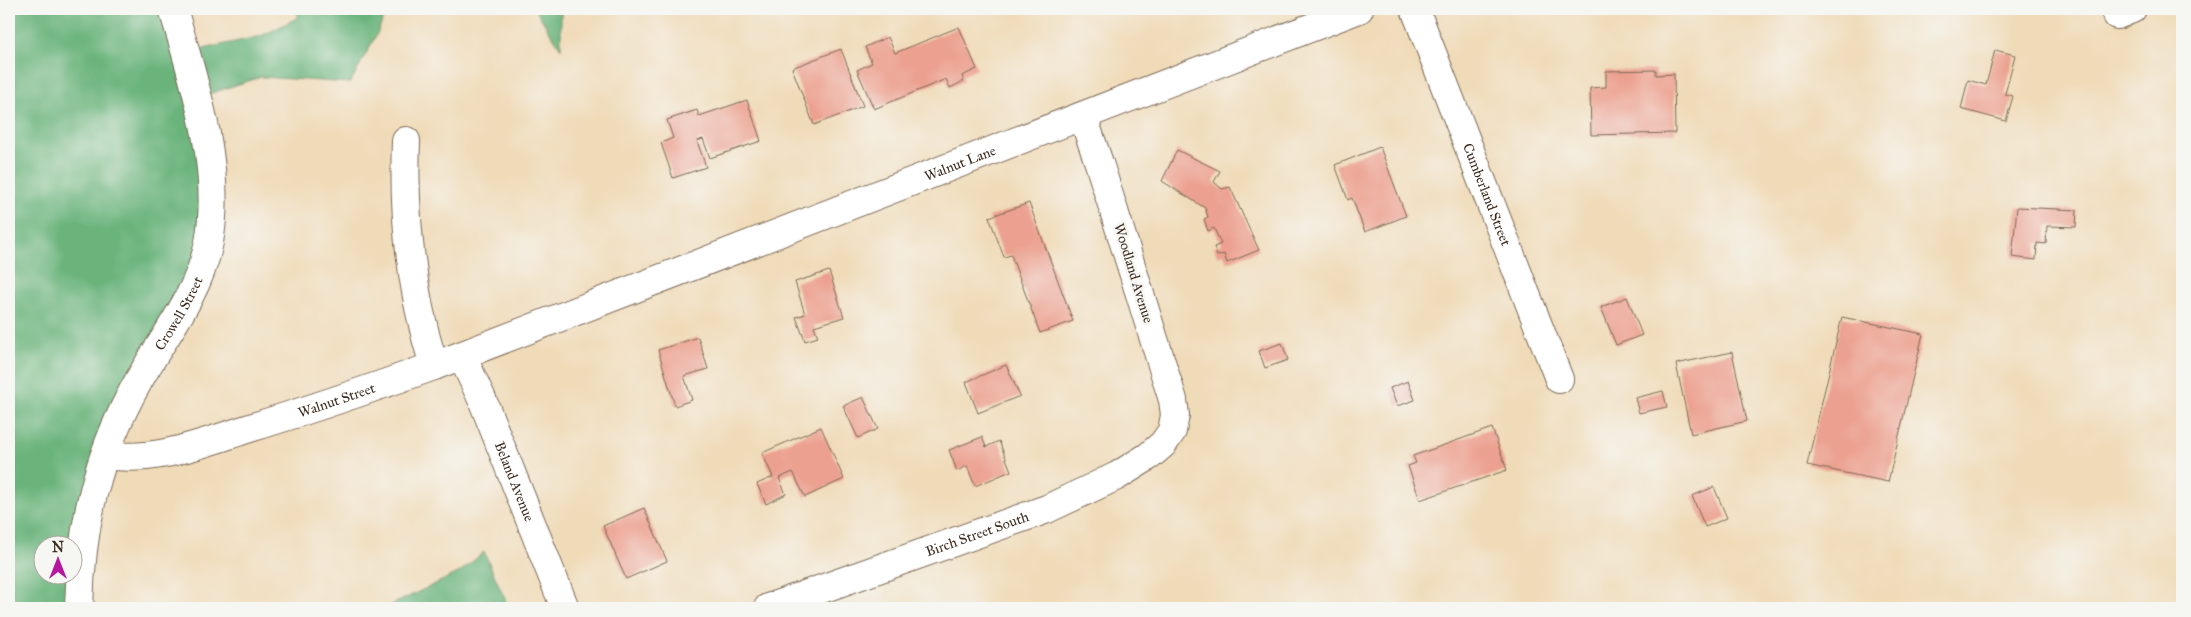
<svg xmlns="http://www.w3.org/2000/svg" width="2191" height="617" font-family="'IM FELL Great Primer',serif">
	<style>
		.forest { fill: #6ab47b; stroke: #526f4c; fill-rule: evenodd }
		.building { fill: #eca08f }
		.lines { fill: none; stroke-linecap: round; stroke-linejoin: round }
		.minor-casing { stroke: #7a6854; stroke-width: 30 }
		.minor { stroke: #fff; stroke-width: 28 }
		.labels { text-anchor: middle; stroke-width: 5; stroke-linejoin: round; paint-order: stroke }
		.street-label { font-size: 14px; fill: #3b2a1e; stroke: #f6f6f2 }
	</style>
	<rect width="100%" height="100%" fill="#f6f6f2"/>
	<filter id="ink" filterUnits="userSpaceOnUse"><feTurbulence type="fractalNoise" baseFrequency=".02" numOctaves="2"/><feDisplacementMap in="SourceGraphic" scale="10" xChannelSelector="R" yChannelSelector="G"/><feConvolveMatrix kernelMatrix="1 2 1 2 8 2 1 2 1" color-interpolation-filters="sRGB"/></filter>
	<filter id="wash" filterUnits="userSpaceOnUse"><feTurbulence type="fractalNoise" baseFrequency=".0096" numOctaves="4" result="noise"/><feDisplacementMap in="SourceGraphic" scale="20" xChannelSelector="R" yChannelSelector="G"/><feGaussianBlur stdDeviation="1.12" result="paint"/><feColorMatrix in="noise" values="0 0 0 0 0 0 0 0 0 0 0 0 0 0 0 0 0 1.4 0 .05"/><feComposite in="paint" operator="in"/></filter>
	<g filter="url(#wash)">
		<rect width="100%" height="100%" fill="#f0dbb9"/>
		<g class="forest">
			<path d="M9 9H167L185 53 261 36 297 18 299 9H387L377 34 350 83 261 77 193 99 212 183 199 274 105 443 80 608H9ZM42 544H72V574H42Z"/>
			<polygon points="535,9 561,9 561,49"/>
			<polygon points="484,552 509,608 385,608 460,572"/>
		</g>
		<g id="blocks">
			<g class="building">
				<polygon points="959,27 977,69 962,76 964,81 950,88 946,79 874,109 857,70 872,63 865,47 888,37 895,53"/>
				<polygon points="841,49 863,106 814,125 792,68"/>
				<polygon points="1995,50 2015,55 2005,94 2013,96 2006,121 1961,109 1968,80 1986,85"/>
				<polygon points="1656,70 1656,75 1674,74 1675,133 1591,135 1590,88 1606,87 1606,71"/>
				<polygon points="747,100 761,141 710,158 703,139 697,141 706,167 673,178 661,143 673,138 667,120 697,110 699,116"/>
				<polygon points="1380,147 1406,216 1365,232 1352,198 1348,200 1335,165"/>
				<polygon points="1177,150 1220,171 1214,182 1222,189 1230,187 1259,250 1227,263 1224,254 1217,256 1214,247 1221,244 1214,228 1208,231 1204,219 1208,217 1205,208 1162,181"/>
				<polygon points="1029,203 1073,321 1040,333 1011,255 1004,257 989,217"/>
				<polygon points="2017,207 2077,210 2076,227 2047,226 2046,244 2037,243 2036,260 2012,257"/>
				<polygon points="829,271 844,317 814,326 818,337 805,341 796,317 805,314 795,282"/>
				<polygon points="1627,297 1642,335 1616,345 1601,307"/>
				<polygon points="1842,317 1923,334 1888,482 1807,465"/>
				<polygon points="698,337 708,369 684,376 692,400 675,406 658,350"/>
				<polygon points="1282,343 1288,360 1265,368 1259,351"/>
				<polygon points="1732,352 1747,421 1691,434 1676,364"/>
				<polygon points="1006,365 1020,396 978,413 966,382"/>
				<polygon points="1408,381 1415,400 1397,406 1390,388"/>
				<polygon points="1663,391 1667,407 1639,413 1635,398"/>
				<polygon points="863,397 878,429 858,438 843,406"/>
				<polygon points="821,427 844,479 805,497 793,472 779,478 786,494 766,504 757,484 773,477 762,453"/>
				<polygon points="1492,428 1507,470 1420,500 1408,466 1416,463 1413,456"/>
				<polygon points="982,437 986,447 999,441 1011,471 975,486 967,466 957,471 949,450"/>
				<polygon points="1714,487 1727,518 1705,527 1692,496"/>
				<polygon points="644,508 667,561 626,579 603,526"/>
			</g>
		</g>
	</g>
	<g filter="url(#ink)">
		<use href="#blocks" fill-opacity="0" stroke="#7a6854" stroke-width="1"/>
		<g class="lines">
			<defs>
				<g id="minor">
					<path id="s1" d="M1415 9 1559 379"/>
					<polyline points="2114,9 2117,15 2132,9"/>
					<path d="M406 141C403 218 411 292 434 366"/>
					<path id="s2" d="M462 356 482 399 565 608"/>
					<path id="s3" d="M106 455C156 463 203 443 250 428 312 409 373 388 434 366L1359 9"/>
					<path id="s4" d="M79 608C81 524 97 454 139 380 164 336 199 294 209 242 223 167 194 81 173 9"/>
					<path id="s5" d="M768 608 1047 509 1117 476 1149 456 1163 444 1172 431 1175 415 1173 400 1099 163 1083 117"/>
				</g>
			</defs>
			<use href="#minor" class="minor-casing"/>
			<use href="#minor" class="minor"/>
		</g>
	</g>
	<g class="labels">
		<g class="street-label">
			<text dy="5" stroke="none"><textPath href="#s3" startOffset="906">Walnut Lane</textPath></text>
			<text dy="5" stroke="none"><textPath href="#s1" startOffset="199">Cumberland Street</textPath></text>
			<text transform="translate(1134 273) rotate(73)" y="5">Woodland Avenue</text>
			<text dy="5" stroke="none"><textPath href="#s4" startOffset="316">Crowell Street</textPath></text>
			<text dy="5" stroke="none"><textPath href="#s3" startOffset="239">Walnut Street</textPath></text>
			<text dy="5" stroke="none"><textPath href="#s2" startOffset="136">Beland Avenue</textPath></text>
			<text dy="5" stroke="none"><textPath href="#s5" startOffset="222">Birch Street South</textPath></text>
		</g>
	</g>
	<rect width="2191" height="617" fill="none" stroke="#f6f6f2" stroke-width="30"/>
	<g transform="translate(58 560)"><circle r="24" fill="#f6f6f2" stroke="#aba49d"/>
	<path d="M0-4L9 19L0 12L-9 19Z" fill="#b5179e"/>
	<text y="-8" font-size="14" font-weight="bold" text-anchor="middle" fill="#3b2a1e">N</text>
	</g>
</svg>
